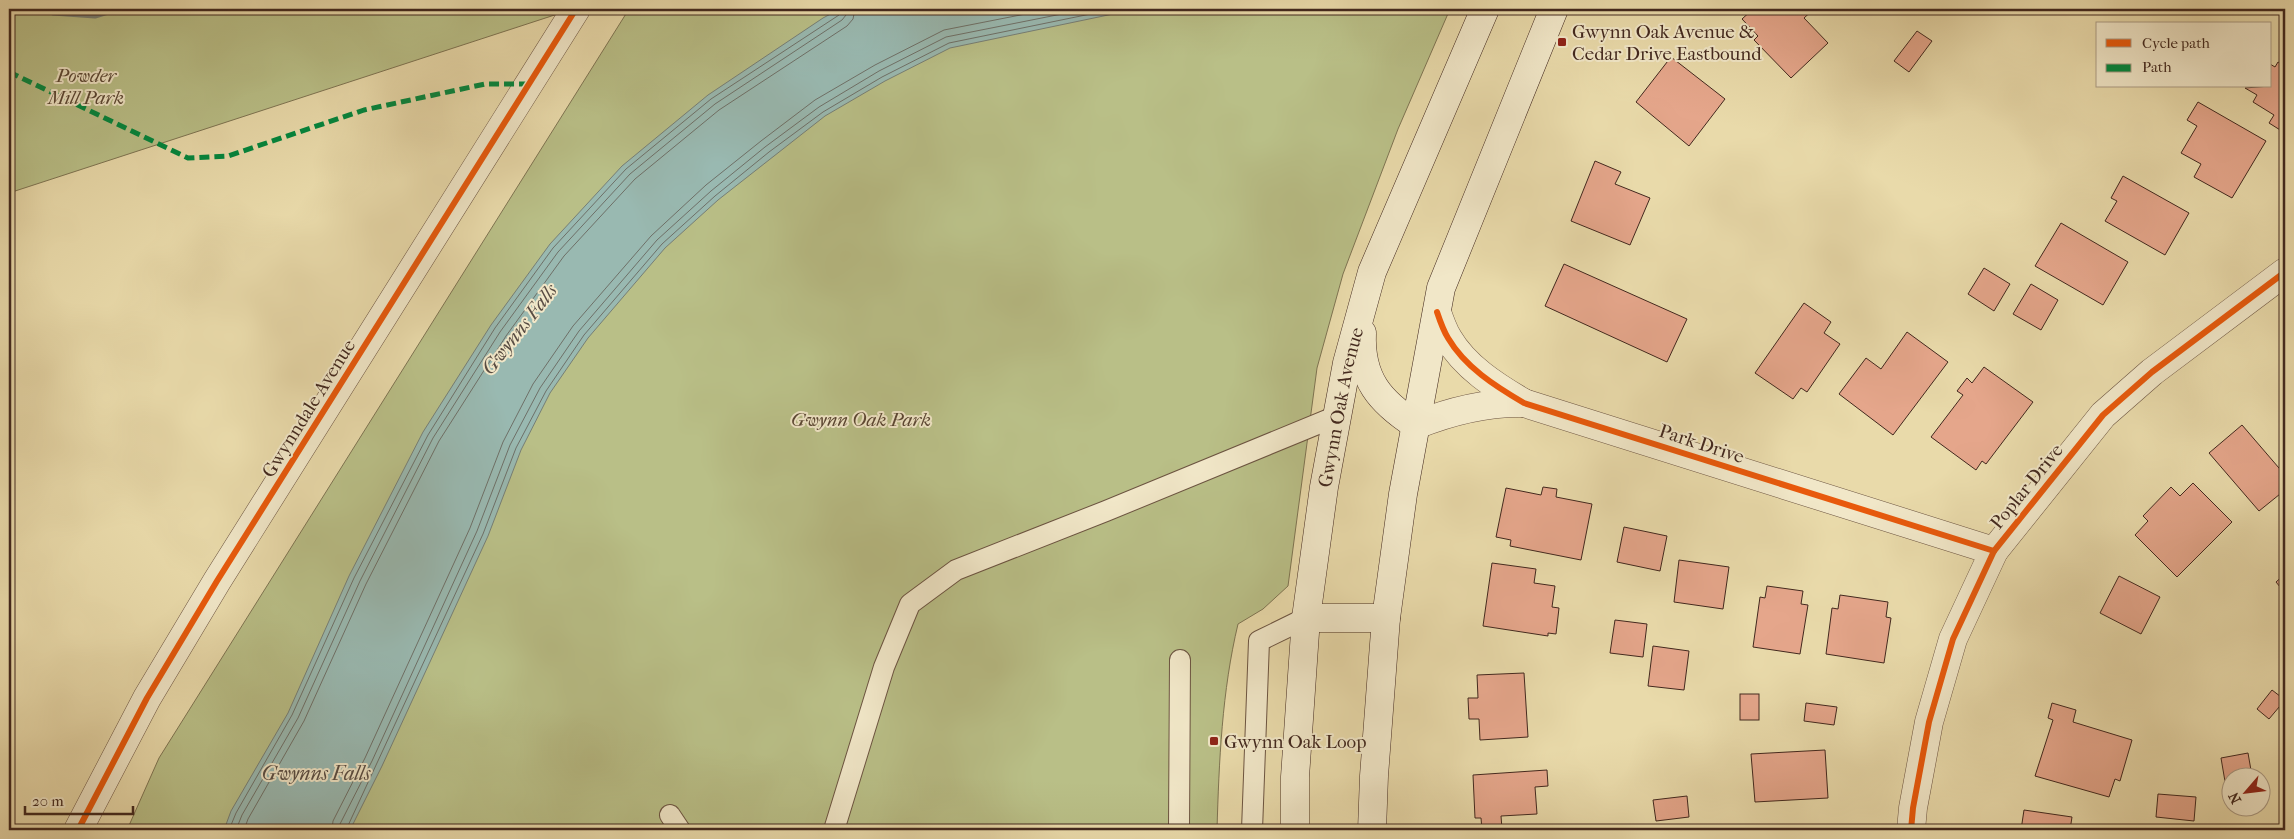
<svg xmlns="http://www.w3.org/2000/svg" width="2294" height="839" font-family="'IM FELL French Canon',serif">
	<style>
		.green { fill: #b9bf87; stroke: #7e7452 }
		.water { fill: #99b9b1; stroke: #767f76 }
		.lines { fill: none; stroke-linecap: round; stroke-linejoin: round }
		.shore { stroke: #6e7068; stroke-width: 1 }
		.stream { stroke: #767f76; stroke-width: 11 }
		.building { fill: #e5a68b; stroke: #42281e }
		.service-casing { stroke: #6c5441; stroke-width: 22 }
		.minor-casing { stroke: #6c5441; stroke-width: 29 }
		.tertiary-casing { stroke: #6c5441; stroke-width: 29 }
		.secondary-casing { stroke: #42281e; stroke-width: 29 }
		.service { stroke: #f1e7c8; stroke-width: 20 }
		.minor { stroke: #f1e7c8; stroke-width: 28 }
		.tertiary { stroke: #f1e7c8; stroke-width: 28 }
		.secondary { stroke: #f1e7c8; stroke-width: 28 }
		.quiet { stroke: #00873e; stroke-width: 5; stroke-dasharray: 10 5; stroke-linecap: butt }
		.cycleway-casing { stroke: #f1e7c8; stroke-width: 9 }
		.cycleway { stroke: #e8590c; stroke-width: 6 }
		.poi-dot { fill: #8f2418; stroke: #f1e7c8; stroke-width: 2 }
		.labels { text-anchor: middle; stroke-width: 4; stroke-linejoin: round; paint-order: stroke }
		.poi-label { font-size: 19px; fill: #42281e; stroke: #f1e7c8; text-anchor: start }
		.park-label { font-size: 19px; font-style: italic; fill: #5a4633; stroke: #f1e7c8 }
		.street-label { font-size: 19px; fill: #42281e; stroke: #f1e7c8 }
		.water-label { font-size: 20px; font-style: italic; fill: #584c43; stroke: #f1e7c8 }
	</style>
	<rect width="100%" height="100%" fill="#e9daaa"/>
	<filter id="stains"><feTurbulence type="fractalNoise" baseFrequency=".004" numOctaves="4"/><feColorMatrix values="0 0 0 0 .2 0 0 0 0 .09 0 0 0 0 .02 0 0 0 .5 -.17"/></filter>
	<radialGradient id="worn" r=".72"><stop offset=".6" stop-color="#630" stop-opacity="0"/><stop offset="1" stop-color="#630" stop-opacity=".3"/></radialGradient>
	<g class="green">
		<polygon points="9,9 573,9 9,193"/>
		<path d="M629 9H1450L1398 129 1343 274 1317 368 1288 586 1263 609 1238 624C1222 691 1219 761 1217 830H127L159 758Z"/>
	</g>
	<polygon class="water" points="840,9 1137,9 950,48 885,81 825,116 718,200 665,248 588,338 550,393 521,450 488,536 382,766 350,830 224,830 231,811 288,713 349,576 423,432 491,325 550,244 622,166 708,95 823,18"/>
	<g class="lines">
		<g class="shore">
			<polyline points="229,830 236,813 292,715 354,578 428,435 495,328 553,248 626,169 711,99 839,15 841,9"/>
			<polyline points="236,830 242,815 298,718 360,581 433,438 500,332 558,252 630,174 715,104 842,20 846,15 847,9"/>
			<polyline points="244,830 248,819 304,721 366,584 439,441 506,336 564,256 635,179 719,110 847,26 853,19 855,9"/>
			<polyline points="332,830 333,821 365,758 470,528 503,442 533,384 573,326 651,236 706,185 761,141 815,100 875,65 944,30 1051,9"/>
			<polyline points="339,830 340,824 372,761 477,531 510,445 540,388 579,331 657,240 711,191 765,147 819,107 879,71 946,37 1087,9"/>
			<polyline points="346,830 483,534 516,448 546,391 584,335 662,244 715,196 769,152 823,112 882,77 949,43 1115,9"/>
		</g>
		<polyline class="stream" points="53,10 95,13 108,9"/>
	</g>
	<g class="building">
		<polygon points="1753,9 1814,9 1804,18 1828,43 1791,78 1754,40 1758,36 1742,19"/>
		<polygon points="1917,31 1932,41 1909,72 1894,61"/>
		<polygon points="1671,57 1725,99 1689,146 1636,102"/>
		<polygon points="2278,62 2285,66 2285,133 2269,123 2274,115 2253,102 2257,95 2245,88 2270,86 2270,64 2275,67"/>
		<polygon points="2198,102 2266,141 2232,198 2194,177 2201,164 2181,153 2197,126 2187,120"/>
		<polygon points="1595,161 1621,172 1615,184 1650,198 1630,245 1571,221"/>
		<polygon points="2123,176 2189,213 2165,255 2105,221 2117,201 2111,198"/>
		<polygon points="2061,223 2128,262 2103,305 2035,266"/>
		<polygon points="1564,264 1687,319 1667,362 1545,306"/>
		<polygon points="1984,268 2010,284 1994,311 1968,294"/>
		<polygon points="2031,284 2058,300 2041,330 2013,314"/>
		<polygon points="1804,303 1831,322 1824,333 1840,344 1807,392 1801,388 1793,399 1755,373"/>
		<polygon points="1907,332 1948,362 1893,435 1839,394 1866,358 1881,369"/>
		<polygon points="1984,367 2033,402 1986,464 1982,461 1976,470 1931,437 1963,395 1957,391 1967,378 1972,383"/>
		<polygon points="2242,425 2285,475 2285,479 2279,484 2285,490 2259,511 2209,453"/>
		<polygon points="2193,483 2232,522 2177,577 2135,535 2148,521 2143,516 2171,487 2180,496"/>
		<polygon points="1543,487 1557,489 1556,497 1592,504 1581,560 1510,546 1511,540 1496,537 1506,488 1541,495"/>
		<polygon points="1624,527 1667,536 1660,571 1617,562"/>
		<polygon points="1679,560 1729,567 1723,609 1674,602"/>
		<polygon points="1492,563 1536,569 1534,583 1555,586 1552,607 1559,608 1556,634 1548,633 1548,636 1483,626"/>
		<polygon points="2285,574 2285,593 2276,582"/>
		<polygon points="2119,576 2160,597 2141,634 2100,613"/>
		<polygon points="1767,586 1803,591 1801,604 1808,605 1800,654 1753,647 1760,597 1765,598"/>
		<polygon points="1840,595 1888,602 1886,617 1891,618 1884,663 1826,654 1832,608 1838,609"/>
		<polygon points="1615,620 1647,624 1643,657 1610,653"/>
		<polygon points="1653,646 1689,651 1684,690 1648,686"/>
		<polygon points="1524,673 1528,737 1480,740 1479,719 1469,719 1468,698 1478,698 1477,675"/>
		<polygon points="2272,690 2285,700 2269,719 2257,709"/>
		<rect x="1740" y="694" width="19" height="26"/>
		<polygon points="1806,703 1837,707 1834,725 1804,721"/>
		<polygon points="2052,703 2076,710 2073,722 2132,740 2120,781 2115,779 2109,797 2035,776 2053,720 2048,718"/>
		<polygon points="1825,750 1828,798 1755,802 1751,754"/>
		<polygon points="2248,753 2252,776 2232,776 2232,799 2228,799 2221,758"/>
		<polygon points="1547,770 1548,786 1535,787 1537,814 1501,816 1502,829 1482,830 1481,818 1475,818 1473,775"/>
		<polygon points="2158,794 2196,797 2194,821 2156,817"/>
		<polygon points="1687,796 1689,817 1656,821 1653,800"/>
		<polygon points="2024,810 2072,817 2070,830 2021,830"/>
	</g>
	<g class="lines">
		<defs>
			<g id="service">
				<polyline points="670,815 680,830"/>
				<polyline points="834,830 884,667 910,604 956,570 1106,511 1337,416"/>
				<polyline points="1179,830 1180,660"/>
				<polyline points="1252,830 1259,641 1306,618"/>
			</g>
			<g id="minor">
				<path d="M1437 312C1440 321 1443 330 1448 338 1465 367 1495 386 1524 403L1994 551"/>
				<path d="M1416 425C1451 411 1486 402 1524 403"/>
				<polyline points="1911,830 1913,808 1929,722 1953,639 1994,551 2103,415 2152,372 2285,272"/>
			</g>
			<polyline id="tertiary" points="78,830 147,698 217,581 576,9"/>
			<g id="secondary">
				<path d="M1362 333C1360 379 1380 402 1416 425"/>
				<polyline points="1306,618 1386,618"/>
				<path id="s1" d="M1295 830V777L1306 618 1324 487 1347 363 1372 272 1485 9"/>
				<polyline points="1372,830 1374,776 1386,618 1403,494 1441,288 1554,9"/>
			</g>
		</defs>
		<use href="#service" class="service-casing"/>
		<use href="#minor" class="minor-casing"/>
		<use href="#tertiary" class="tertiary-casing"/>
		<use href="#secondary" class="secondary-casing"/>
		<use href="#service" class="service"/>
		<use href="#minor" class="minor"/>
		<use href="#tertiary" class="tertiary"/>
		<use href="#secondary" class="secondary"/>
		<polyline class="quiet" points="9,72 188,158 228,156 364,110 485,84 529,84"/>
		<defs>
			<g id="cycleway">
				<path d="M1437 312C1440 321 1443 330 1448 338 1465 367 1495 386 1524 403L1994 551"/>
				<polyline points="78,830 147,698 217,581 576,9"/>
				<polyline points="1911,830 1913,808 1929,722 1953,639 1994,551 2103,415 2152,372 2285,272"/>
			</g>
		</defs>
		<use href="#cycleway" class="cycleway-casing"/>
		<use href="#cycleway" class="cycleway"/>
	</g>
	<g class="poi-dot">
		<rect x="1557" y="37" width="10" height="10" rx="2.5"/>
		<rect x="1209" y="736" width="10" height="10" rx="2.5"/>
	</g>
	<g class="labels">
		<g class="poi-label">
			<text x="1572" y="38">Gwynn Oak Avenue &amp;<tspan x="1572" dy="22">Cedar Drive Eastbound</tspan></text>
			<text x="1224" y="748">Gwynn Oak Loop</text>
		</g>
		<g class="park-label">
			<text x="86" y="82">Powder<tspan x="86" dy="22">Mill Park</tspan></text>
			<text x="861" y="426">Gwynn Oak Park</text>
		</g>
		<g class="street-label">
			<text transform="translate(308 408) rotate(-58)" y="7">Gwynndale Avenue</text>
			<text dy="7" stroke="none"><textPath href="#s1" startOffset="426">Gwynn Oak Avenue</textPath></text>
			<text transform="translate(1702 443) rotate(18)" y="7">Park Drive</text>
			<text transform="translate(2026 486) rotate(-51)" y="7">Poplar Drive</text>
		</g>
		<g class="water-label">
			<text transform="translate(519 329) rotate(-52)" y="7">Gwynns Falls</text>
			<text x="316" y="780">Gwynns Falls</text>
		</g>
	</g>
	<rect width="2294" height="839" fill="none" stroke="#e9daaa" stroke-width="30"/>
	<rect x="10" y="10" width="2274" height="819" fill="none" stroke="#42281e" stroke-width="2.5"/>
	<rect x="15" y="15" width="2264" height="809" fill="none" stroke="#42281e"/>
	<rect x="2096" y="22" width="175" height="65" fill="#f1e7c8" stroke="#ab9b84"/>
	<rect x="2106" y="39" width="25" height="8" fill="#e8590c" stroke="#ab9b84"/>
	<text x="2142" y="48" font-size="15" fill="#42281e">Cycle path</text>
	<rect x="2106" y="64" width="25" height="8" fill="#00873e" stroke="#ab9b84"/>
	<text x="2142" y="72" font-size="15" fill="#42281e">Path</text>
	<g transform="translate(2246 792) rotate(242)"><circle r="24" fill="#f1e7c8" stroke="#ab9b84"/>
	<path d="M0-4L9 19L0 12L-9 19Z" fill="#8f2418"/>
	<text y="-8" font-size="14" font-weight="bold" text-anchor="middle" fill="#42281e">N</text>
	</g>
	<path d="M25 806v8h108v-8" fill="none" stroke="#42281e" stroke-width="2.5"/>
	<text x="32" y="806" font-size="15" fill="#42281e" stroke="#f1e7c8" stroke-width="4" paint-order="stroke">20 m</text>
	<rect width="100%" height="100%" filter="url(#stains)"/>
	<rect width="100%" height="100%" fill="url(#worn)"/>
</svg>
